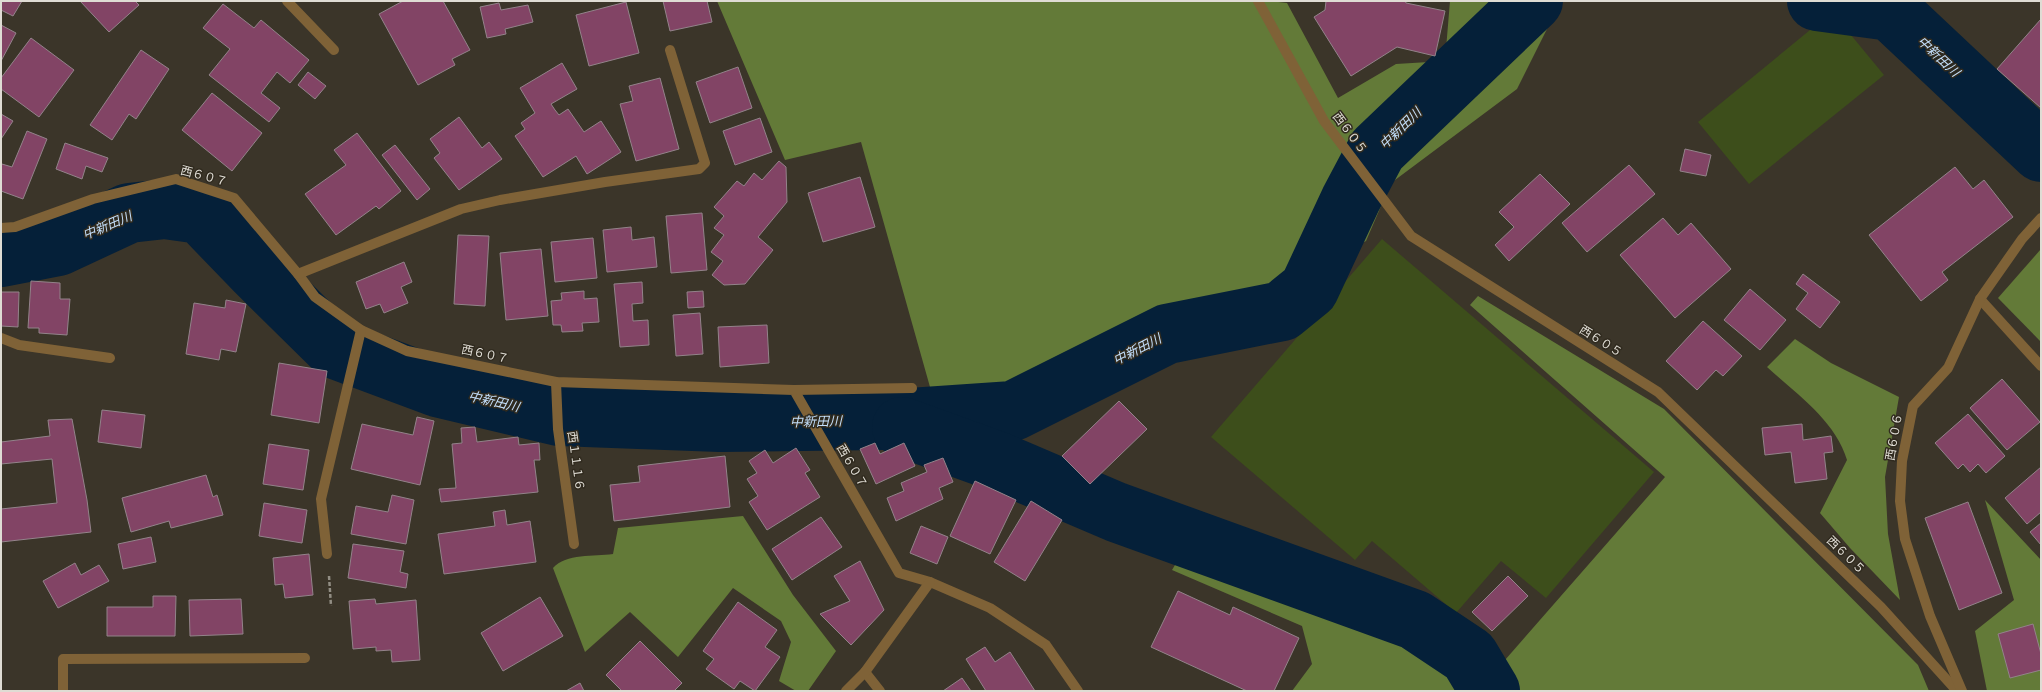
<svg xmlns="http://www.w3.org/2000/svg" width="2042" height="692" font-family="'Playfair Display','Noto Sans JP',serif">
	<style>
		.green { fill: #3d4e1b }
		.forest { fill: #637a38 }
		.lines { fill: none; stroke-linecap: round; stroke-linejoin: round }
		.river { stroke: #052039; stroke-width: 60 }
		.building { fill: #824465; stroke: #93838a }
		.path { stroke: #928e84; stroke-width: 2.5; stroke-dasharray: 4 2; stroke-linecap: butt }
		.minor { stroke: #7f6237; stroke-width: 10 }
		.labels { text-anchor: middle; stroke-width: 3; stroke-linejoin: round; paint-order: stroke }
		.street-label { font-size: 12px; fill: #dfdcd4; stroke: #312b1f }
		.water-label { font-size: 13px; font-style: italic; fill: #c3dffc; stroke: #312b1f }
	</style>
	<rect width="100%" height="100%" fill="#3b3529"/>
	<g class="green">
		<polygon points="1832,12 1884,75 1749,184 1698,122"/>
		<polygon points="1382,239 1654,472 1546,598 1501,561 1456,613 1372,541 1355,560 1211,437"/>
	</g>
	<g class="forest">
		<polygon points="717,1 1269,1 1287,3 1338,98 1396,64 1445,61 1450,1 1561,1 1517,89 1391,183 1366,241 1187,338 1071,406 930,387 861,142 785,160"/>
		<polygon points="2041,249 2041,342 1998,298"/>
		<polygon points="1478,296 1664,409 1918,665 1929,691 1518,691 1505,660 1665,477 1470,305"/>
		<path d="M1795 339 1831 363 1899 397 1885 477 1888 534 1900 600 1850 548 1820 513 1847 460C1835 420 1796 394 1767 367Z"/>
		<polygon points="1985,500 2041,560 2041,691 1987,691 1975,631 2014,600"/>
		<path d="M743 516 793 595 836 651 808 691H796L779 681 791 642 781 621 733 588 678 657 630 612 585 652 553 568C566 553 594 557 613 554L618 528Z"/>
		<polygon points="1184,550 1392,620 1457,661 1470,691 1292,691 1312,664 1302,626 1172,570"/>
	</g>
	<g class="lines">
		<g class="river">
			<polyline points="1817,1 1891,11 2041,152"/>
			<polyline points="1,257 58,246 129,213 165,209 201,214 256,271 335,349 437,387 559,416 720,422 881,420 1013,411 1167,334 1282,311 1309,289 1351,199 1377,150 1533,1"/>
			<polyline points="902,427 999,462 1116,512 1415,620 1469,656 1490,691"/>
		</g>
	</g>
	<g class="building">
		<polygon points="1,1 22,1 13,16 1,10"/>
		<polygon points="80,1 135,1 139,5 109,32"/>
		<polygon points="403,1 443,1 470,50 452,59 455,65 418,85 379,14"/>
		<polygon points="663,1 707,1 712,22 670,31"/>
		<polygon points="1326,1 1405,1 1406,3 1445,11 1435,56 1397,47 1351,76 1314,17 1325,10"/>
		<polygon points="626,2 639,53 589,66 576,15"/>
		<polygon points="499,3 501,10 528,5 533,22 505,29 506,34 487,38 480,7"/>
		<polygon points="223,4 254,28 261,20 309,60 290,83 277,72 261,93 280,108 269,122 209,75 230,49 203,28"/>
		<polygon points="2041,19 2041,108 1997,69"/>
		<polygon points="1,25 16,33 1,61"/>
		<polygon points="31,38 74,70 39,117 1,89 1,78"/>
		<polygon points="141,50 169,69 136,119 129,114 112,140 90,125"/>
		<polygon points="562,63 577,89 551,104 555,110 559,115 568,109 584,132 601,121 621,152 587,174 576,156 543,177 515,136 525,129 521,123 535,113 520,88"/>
		<polygon points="738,67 752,108 710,123 696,82"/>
		<polygon points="308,72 326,86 315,99 298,85"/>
		<polygon points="660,78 679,149 636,161 620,104 633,101 629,86"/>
		<polygon points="212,93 262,133 232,171 182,130"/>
		<polygon points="1,114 13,121 1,139"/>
		<polygon points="459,117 482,148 489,142 502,159 459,190 434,158 440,153 430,139"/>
		<polygon points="760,118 772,152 735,165 723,131"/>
		<polygon points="27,131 47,139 23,199 1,191 1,166 2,164 12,167"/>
		<polygon points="357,133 401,191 379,209 376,206 336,235 305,194 346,165 334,150"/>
		<polygon points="65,143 108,158 102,172 86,166 82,179 56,169"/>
		<polygon points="395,145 430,189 417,200 382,155"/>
		<polygon points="1685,149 1711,155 1706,176 1680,171"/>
		<polygon points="779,161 786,167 787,202 758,237 773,250 745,284 724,285 712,275 723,261 711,252 724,235 714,228 724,216 714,207 737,181 744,186 754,173 762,180"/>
		<polygon points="1629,165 1655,194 1587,252 1562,223"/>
		<polygon points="1955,167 1973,189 1984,180 2013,217 1942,272 1948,280 1921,301 1869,235"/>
		<polygon points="1540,174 1570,204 1509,261 1495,245 1514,227 1499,212"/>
		<polygon points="860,177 875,227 823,242 808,193"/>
		<polygon points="702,213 707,270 671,273 666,216"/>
		<polygon points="1663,218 1678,235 1691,223 1731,269 1675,318 1620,255"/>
		<polygon points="631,227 632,240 654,237 657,267 607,272 603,230"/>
		<polygon points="458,235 489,236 485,306 454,304"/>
		<polygon points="593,238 597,278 555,282 551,242"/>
		<polygon points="541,249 548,316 506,320 500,253"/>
		<polygon points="404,262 412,282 401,287 408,303 384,313 380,304 366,309 356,282"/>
		<polygon points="1803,274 1840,302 1820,328 1796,309 1808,293 1796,284"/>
		<polygon points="31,281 60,283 60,299 70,299 67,335 39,333 39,328 28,328"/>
		<polygon points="642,282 643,303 632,304 633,321 648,320 649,345 620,347 614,284"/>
		<polygon points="1750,289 1786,320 1760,350 1724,320"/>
		<polygon points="584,291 584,299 597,298 599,322 582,323 583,331 562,332 561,325 553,325 551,301 562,300 561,293"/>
		<polygon points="703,291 704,307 688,308 687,292"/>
		<polygon points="1,292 19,292 18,327 1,326"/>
		<polygon points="226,300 246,304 236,352 221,349 219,360 186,354 194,303 225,308"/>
		<polygon points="700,313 703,354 676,356 673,315"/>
		<polygon points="1703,321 1742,356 1723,376 1716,370 1697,390 1666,361"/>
		<polygon points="767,325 769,363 720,367 718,327"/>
		<polygon points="279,363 327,371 319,423 271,415"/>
		<polygon points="2002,379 2040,422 2007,450 1970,408"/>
		<polygon points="1119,401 1147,429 1090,484 1062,456"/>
		<polygon points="102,410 145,415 141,448 98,442"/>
		<polygon points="1968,414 2005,456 1986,473 1978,464 1970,472 1963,464 1958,469 1935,443"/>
		<polygon points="417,417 434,421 420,485 351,469 362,424 413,435"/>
		<polygon points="72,419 87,500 91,532 1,542 1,509 57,503 52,459 1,464 1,442 50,436 48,420"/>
		<polygon points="1802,424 1803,440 1831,436 1833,452 1824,453 1827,479 1795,483 1791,452 1765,455 1762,428"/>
		<polygon points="475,427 477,442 518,437 519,445 539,443 540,460 534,460 538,492 441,502 439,489 456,488 452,444 462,443 461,428"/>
		<polygon points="875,443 880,454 904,443 915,466 876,484 860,449"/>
		<polygon points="269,444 309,450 303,490 263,484"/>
		<polygon points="796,448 810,470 805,473 820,497 767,530 749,502 758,496 747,479 757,473 749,461 765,450 773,463"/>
		<polygon points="725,456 730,507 614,521 610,485 640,482 638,466"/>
		<polygon points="943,458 953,482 939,488 943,499 896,521 887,498 904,491 901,483 927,472 924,465"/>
		<polygon points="2041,467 2041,512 2027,524 2005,498"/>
		<polygon points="206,475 213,497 217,495 223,515 171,528 169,521 131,532 122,498"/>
		<polygon points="975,481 1016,500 990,554 950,536"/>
		<polygon points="392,495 414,500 406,544 351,534 356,506 388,512"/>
		<polygon points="1031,501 1062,520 1025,581 994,562"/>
		<polygon points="1968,502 2002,593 1959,610 1925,518"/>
		<polygon points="264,503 307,510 302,543 259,536"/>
		<polygon points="505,510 507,525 530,521 536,562 444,574 438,534 495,526 493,512"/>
		<polygon points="821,517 842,547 792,580 772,549"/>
		<polygon points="2041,523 2041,545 2030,532"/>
		<polygon points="921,526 948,537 937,564 910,553"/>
		<polygon points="151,537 156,562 123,569 118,544"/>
		<polygon points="353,544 404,551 400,572 408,574 406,588 348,578"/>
		<polygon points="309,554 313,595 285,598 283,584 275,585 273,558"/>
		<polygon points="860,561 884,610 851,645 820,614 850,601 834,576"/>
		<polygon points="75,563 81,575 99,565 109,581 58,608 43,581"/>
		<polygon points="1508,576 1528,596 1492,631 1472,612"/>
		<polygon points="1178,591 1230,615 1233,607 1299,638 1274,691 1247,691 1151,647"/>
		<polygon points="153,596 176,596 175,636 107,636 107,607 153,607"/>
		<polygon points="540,597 563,636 503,671 481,633"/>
		<polygon points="241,599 243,634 190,636 189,600"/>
		<polygon points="375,599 376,604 416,600 420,660 392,662 391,650 376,651 376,647 353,649 349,601"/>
		<polygon points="738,602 777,630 765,647 780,657 755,691 740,681 734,689 706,669 714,659 703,651"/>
		<polygon points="2033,624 2041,654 2041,670 2010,678 1998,634"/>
		<polygon points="640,641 682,683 674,691 622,691 606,675"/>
		<polygon points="985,647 995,662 1010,652 1035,691 986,691 966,659"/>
		<polygon points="962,678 971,691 943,691"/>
		<polygon points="580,683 584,691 566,691"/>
	</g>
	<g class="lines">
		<polyline class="path" points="329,576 331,606"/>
		<g class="minor">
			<polyline points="287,1 334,50"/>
			<polyline points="1258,1 1324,121 1411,236 1658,392 1881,607 1957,691"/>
			<polyline points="1,228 15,227 93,199 176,179 234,198 298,274 315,297 361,330 407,351 556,382 794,390 899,573 930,582 990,608 1046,645 1078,691"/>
			<polyline points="298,274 461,209 500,200 605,182 699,169 705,163 670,50"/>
			<polyline points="1980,299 2041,366"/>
			<polyline points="1,338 19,345 110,358"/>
			<polyline points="556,382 558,429 574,544"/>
			<polyline points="794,390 912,388"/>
			<polyline points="327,554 321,499 361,330"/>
			<polyline points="865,672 880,691"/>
			<polyline points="63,691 63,659 305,658"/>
			<polyline points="846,691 865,672 930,582"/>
			<polyline points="1962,691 1930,616 1905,539 1900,501 1902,461 1913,406 1948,368 1980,299 2022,239 2041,218"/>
		</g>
	</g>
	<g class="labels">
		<g class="street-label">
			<text transform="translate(1350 133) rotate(53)" y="4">西６０５</text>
			<text transform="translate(204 176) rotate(15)" y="4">西６０７</text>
			<text transform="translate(1601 341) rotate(32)" y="4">西６０５</text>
			<text transform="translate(485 354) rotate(12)" y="4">西６０７</text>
			<text transform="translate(1894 437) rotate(-80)" y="4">西６０６</text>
			<text transform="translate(576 461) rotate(82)" y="4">西１１１６</text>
			<text transform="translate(852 466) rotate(60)" y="4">西６０７</text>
			<text transform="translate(1846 555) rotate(44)" y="4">西６０５</text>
		</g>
		<g class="water-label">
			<text transform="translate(1939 56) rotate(43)" y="5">中新田川</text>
			<text transform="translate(1400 128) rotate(-44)" y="5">中新田川</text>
			<text transform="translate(107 225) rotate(-23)" y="5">中新田川</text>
			<text transform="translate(1137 349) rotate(-27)" y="5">中新田川</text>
			<text transform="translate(494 401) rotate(13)" y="5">中新田川</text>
			<text transform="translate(816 421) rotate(-1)" y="5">中新田川</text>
		</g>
	</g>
	<rect width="2042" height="692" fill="none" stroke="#dfdcd4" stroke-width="4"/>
</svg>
